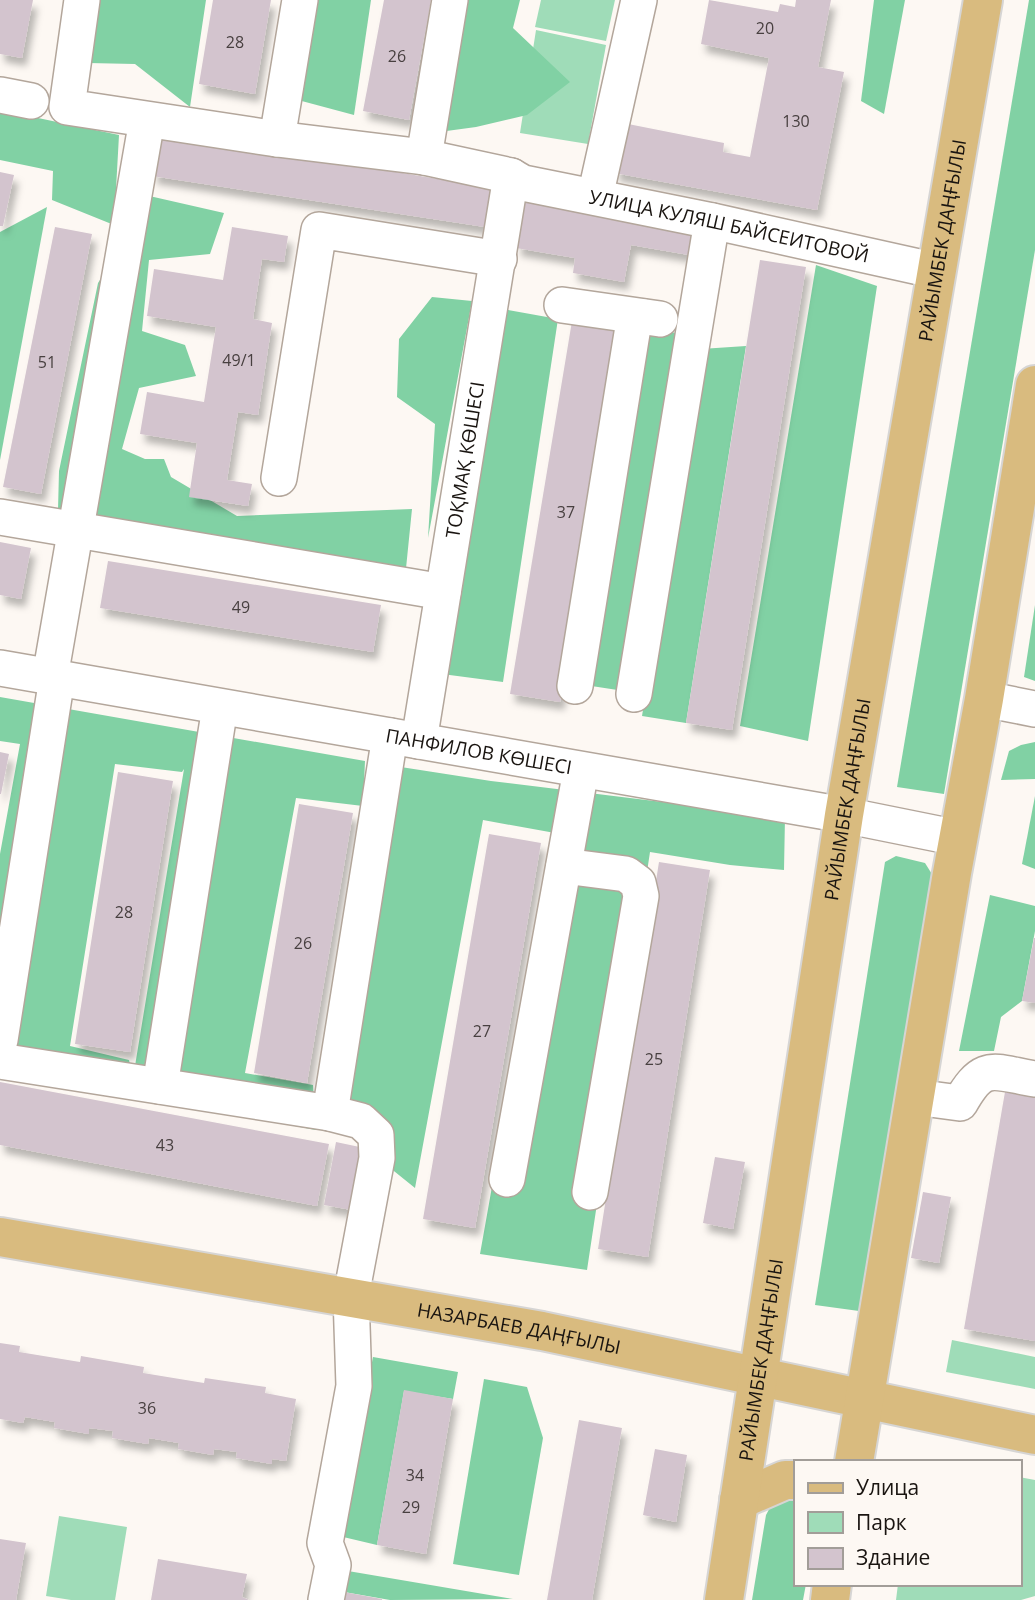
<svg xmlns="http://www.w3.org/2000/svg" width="1035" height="1600" font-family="'Open Sans',sans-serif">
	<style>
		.green { fill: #9fdcb8 }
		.forest { fill: #81d1a4; fill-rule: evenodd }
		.building { fill: #d3c4ce; filter: url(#shadow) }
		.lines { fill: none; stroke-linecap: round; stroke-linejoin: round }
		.minor-casing { stroke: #b3a69b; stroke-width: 38 }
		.major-casing { stroke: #d6d5d4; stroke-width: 42 }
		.minor { stroke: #fff; stroke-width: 35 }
		.major { stroke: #d9bb7f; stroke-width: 38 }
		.labels { text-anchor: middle; stroke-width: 5; stroke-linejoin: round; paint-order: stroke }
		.number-label { font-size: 16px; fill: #484040 }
		.street-label { font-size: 19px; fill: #191410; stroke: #fdf8f3 }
	</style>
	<defs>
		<filter id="shadow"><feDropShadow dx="4.5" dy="8" stdDeviation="3.5" flood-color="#0004"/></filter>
	</defs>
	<rect width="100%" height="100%" fill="#fdf8f3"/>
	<g class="green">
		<polygon points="541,0 615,0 606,41 535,27"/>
		<polygon points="536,30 606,45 588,144 520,133"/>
		<polygon points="952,1340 1035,1357 1035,1389 946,1372"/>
		<polygon points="1019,1477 1035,1480 1035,1596 1021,1600 896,1600 898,1584 1019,1584"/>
		<polygon points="59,1516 127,1527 115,1600 71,1600 46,1596"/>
	</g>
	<g class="forest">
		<polygon points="98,0 206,0 190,107 135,64 88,63"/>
		<polygon points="317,0 371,0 354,115 298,100"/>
		<polygon points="440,0 520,0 513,28 570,82 527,115 476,127 417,135"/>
		<polygon points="874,0 905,0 884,114 861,101"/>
		<polygon points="1029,0 1035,0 1035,250 944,794 897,787"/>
		<polygon points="0,110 119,135 114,225 52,200 53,171 0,160"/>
		<polygon points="145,195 224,213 210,254 149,260 142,331 185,345 196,376 139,388 122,449 145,459 164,459 171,477 237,516 412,509 403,598 58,510 59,471 98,283 141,217"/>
		<polygon points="47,207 0,460 0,232"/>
		<polygon points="816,265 877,286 808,741 740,726"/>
		<polygon points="432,297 472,301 428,538 435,424 397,397 399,339"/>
		<polygon points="503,309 558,319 503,682 442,674"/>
		<polygon points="646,328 682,334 624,691 585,685"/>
		<polygon points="746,346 686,723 642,716 701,349"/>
		<polygon points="1035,605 1035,681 1024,677"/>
		<path d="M0 697 365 761 363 806 296 798 245 1073 313 1085 316 1130 0 1072V854L20 744 0 741ZM115 764 182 772 184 769 133 1078 129 1060 70 1046Z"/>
		<polygon points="1035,742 1035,779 1001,780 1009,751 1021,745"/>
		<polygon points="375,763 491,781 785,817 784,870 730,865 650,852 587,1270 480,1254 555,833 483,820 415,1188 348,1134 317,1101"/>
		<polygon points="1035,796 1035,869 1022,864"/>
		<polygon points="896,856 925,863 935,879 859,1311 815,1305 885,862"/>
		<polygon points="990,895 1035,906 1035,931 1022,1001 1001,1017 994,1051 959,1051"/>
		<polygon points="373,1357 458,1372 453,1399 404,1391 377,1545 339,1536"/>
		<polygon points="484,1379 527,1387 543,1438 519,1575 453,1564"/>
		<polygon points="795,1492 795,1584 806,1584 803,1600 752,1600 766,1515 774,1500"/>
		<polygon points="348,1571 513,1599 390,1600 344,1592"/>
	</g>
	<g class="building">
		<polygon points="0,0 33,0 22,58 0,54"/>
		<polygon points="213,0 271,0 255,94 199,84"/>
		<polygon points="384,0 431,0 409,120 363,111"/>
		<polygon points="709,0 778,12 780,4 795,7 796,0 831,0 818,67 844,72 817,210 614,173 623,123 724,143 723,152 750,157 769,58 701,44"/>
		<polygon points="160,132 491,188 485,227 152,176"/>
		<polygon points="0,172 14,175 3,226 0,226"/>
		<polygon points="526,191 694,221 689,255 631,245 624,282 573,273 575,258 516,248"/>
		<polygon points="55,227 92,234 41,494 3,487"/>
		<polygon points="232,227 288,236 284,262 262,259 253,319 272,323 258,415 238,412 227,480 252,484 248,506 189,497 197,443 140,434 147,392 204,402 216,327 147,316 154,269 223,280"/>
		<polygon points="760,260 806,267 732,730 686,723"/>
		<polygon points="573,315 622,323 560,702 510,694"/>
		<polygon points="0,542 31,548 21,599 0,595"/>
		<polygon points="108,561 381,605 373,652 100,608"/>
		<polygon points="0,752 9,754 1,794 0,794"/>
		<polygon points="118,772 173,781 130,1052 75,1044"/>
		<polygon points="299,804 353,813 307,1083 254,1073"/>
		<polygon points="489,834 541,843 475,1228 423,1219"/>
		<polygon points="659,862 710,870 648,1257 598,1249"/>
		<polygon points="1034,938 1035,938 1035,1003 1022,1001"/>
		<polygon points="0,1082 329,1144 317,1206 0,1145"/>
		<polygon points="1005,1092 1035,1097 1035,1341 964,1329"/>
		<polygon points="336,1142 369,1149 357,1211 324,1205"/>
		<polygon points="715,1157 745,1162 733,1229 703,1223"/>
		<polygon points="923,1192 951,1197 939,1263 911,1258"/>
		<polygon points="0,1343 20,1346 19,1352 80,1362 81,1356 144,1367 143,1373 204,1383 205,1378 266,1387 265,1393 296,1399 286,1461 272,1459 272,1464 236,1458 237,1452 214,1449 213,1455 178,1449 179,1443 149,1438 148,1444 112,1438 113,1431 89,1428 89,1434 54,1428 55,1422 25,1417 23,1423 0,1419"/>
		<polygon points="404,1390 453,1399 426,1554 377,1545"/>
		<polygon points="579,1420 622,1428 592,1600 547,1600"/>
		<polygon points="655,1449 687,1455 676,1522 643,1515"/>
		<polygon points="0,1539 26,1543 16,1600 0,1600"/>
		<polygon points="158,1559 247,1574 242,1597 249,1600 151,1600"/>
		<polygon points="344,1592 382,1599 382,1600 343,1600"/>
	</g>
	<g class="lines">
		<defs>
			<g id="minor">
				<path id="s1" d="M82 0 67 107 277 139 424 157 511 176 523 183 712 221 937 271"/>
				<polyline points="0,95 31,101"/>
				<polyline points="277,139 300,0"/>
				<polyline points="424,157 450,0"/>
				<polyline points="595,197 639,0"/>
				<polyline points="562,305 660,319"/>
				<polyline points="279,478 319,230 499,259"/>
				<polyline points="0,517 443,592"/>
				<path id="s2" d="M0 668 844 815 958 838"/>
				<polyline points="50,677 147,120"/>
				<polyline points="575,686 633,327 643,317"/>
				<polyline points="634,694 712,221"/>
				<polyline points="984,699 1035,709"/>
				<path id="s3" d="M419 741 511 176"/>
				<polyline points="564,866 626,874 638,883 641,896 590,1192"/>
				<polyline points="0,1040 57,678"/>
				<polyline points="0,1061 330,1113 361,1121 376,1135 377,1158 351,1296 354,1386 325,1543 333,1565 326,1600"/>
				<polyline points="160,1086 220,707"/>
				<path d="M915 1097 960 1103C984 1061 992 1072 1035 1079"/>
				<polyline points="330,1113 390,736"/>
				<polyline points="507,1179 581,770"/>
			</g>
			<g id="major">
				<path id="s4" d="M0 1237 542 1331 1035 1435"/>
				<polyline points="854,1462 952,873 984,699 1035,385"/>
				<polyline points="739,1500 785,1480 795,1480"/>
				<path id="s5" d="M724 1600 844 815 983 0"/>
				<polyline points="830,1600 832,1584"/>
			</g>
		</defs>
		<use href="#minor" class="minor-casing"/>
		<use href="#major" class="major-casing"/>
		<use href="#minor" class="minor"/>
		<use href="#major" class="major"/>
	</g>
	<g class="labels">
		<g class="number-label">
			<text x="765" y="34">20</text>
			<text x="235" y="48">28</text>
			<text x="397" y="62">26</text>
			<text x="796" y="127">130</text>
			<text x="239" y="366">49/1</text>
			<text x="47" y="368">51</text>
			<text x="566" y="518">37</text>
			<text x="241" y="613">49</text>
			<text x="124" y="918">28</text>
			<text x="303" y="949">26</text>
			<text x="482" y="1037">27</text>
			<text x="654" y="1065">25</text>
			<text x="165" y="1151">43</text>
			<text x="147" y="1414">36</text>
			<text x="415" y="1481">34</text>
			<text x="411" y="1513">29</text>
		</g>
		<g class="street-label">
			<text dy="7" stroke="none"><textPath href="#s1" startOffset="782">УЛИЦА КУЛЯШ БАЙСЕИТОВОЙ</textPath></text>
			<text dy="7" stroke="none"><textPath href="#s5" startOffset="1377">РАЙЫМБЕК ДАҢҒЫЛЫ</textPath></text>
			<text dy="7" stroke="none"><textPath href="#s3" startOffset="285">ТОҚМАҚ КӨШЕСІ</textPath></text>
			<text dy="7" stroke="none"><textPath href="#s2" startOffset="486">ПАНФИЛОВ КӨШЕСІ</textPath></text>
			<text dy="7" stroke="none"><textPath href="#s5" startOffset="810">РАЙЫМБЕК ДАҢҒЫЛЫ</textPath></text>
			<text dy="7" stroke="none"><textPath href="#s4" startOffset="527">НАЗАРБАЕВ ДАҢҒЫЛЫ</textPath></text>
			<text dy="7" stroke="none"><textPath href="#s5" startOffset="243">РАЙЫМБЕК ДАҢҒЫЛЫ</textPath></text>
		</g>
	</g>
	<rect x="794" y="1460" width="228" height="126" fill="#fdf8f3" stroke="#a29d98" stroke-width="2"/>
	<rect x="808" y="1483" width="35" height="10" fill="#d9bb7f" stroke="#a29d98" stroke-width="2"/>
	<text x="856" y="1495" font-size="21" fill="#191410">Улица</text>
	<rect x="808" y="1512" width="35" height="21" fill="#9fdcb8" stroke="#a29d98" stroke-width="2"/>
	<text x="856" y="1530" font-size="21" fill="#191410">Парк</text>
	<rect x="808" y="1548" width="35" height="21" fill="#d3c4ce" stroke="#a29d98" stroke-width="2"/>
	<text x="856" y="1565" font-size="21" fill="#191410">Здание</text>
</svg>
